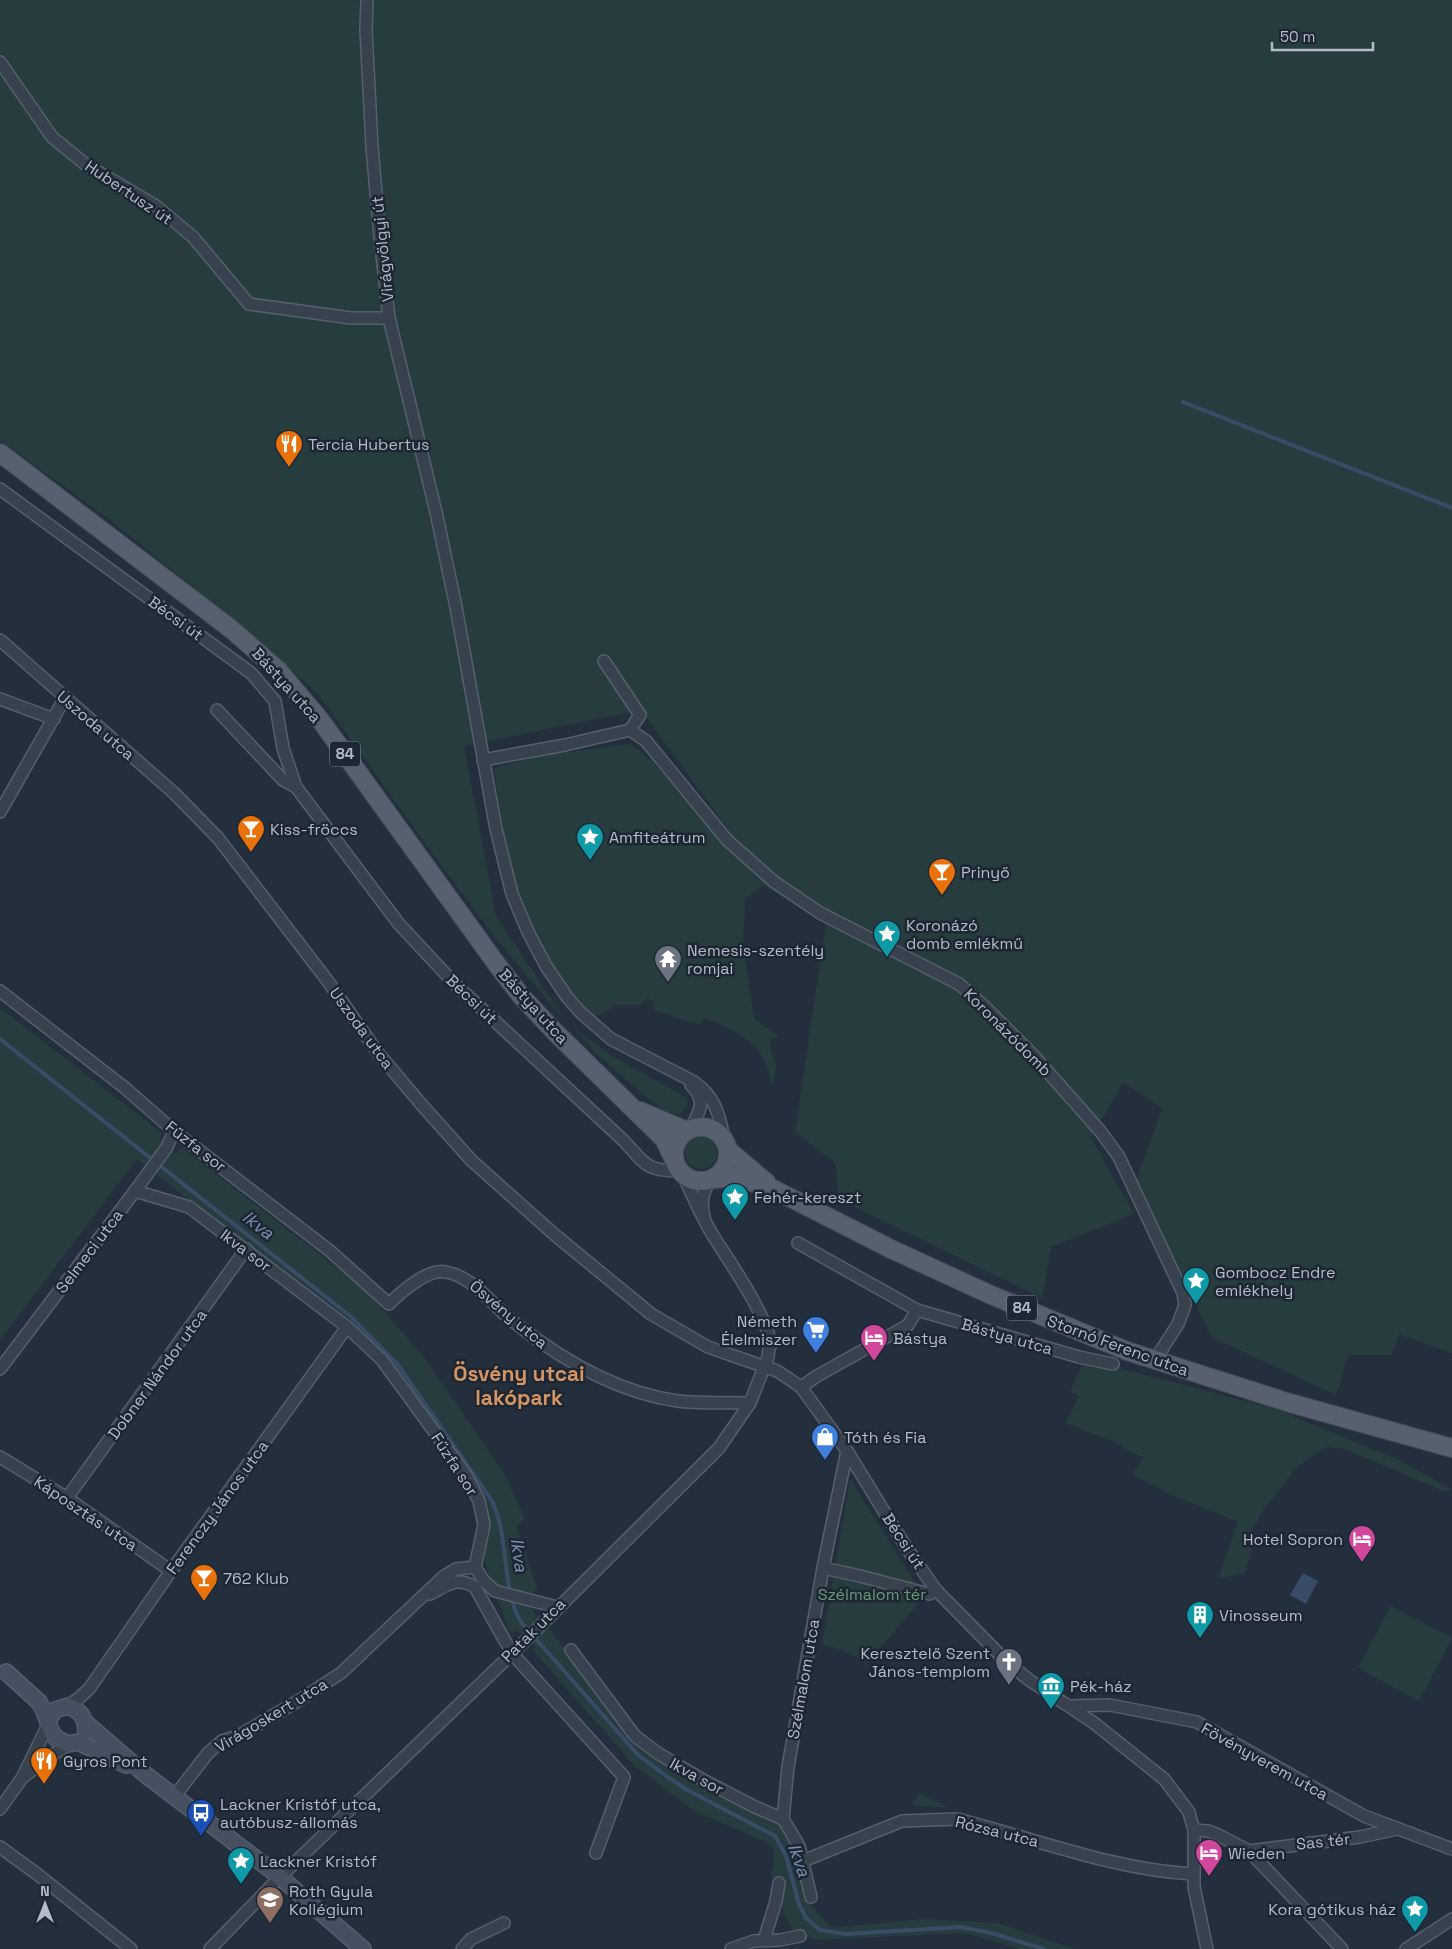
<svg xmlns="http://www.w3.org/2000/svg" width="1452" height="1949" font-family="'Space Grotesk',sans-serif">
	<style>
		.green { fill: #263c3f }
		.water { fill: #394c67 }
		.lines { fill: none; stroke-linecap: round; stroke-linejoin: round }
		.stream { stroke: #394c67; stroke-width: 4 }
		.street-casing { stroke: #565f6c; stroke-width: 14 }
		.secondary-casing { stroke: #565f6c; stroke-width: 18 }
		.primary-casing { stroke: #414a57; stroke-width: 20 }
		.street { stroke: #38414e; stroke-width: 11 }
		.secondary { stroke: #465061; stroke-width: 15 }
		.primary { stroke: #56606e; stroke-width: 18 }
		.labels { text-anchor: middle; stroke-width: 5; stroke-linejoin: round; paint-order: stroke }
		.shield { fill: #1d2633; stroke: #878f9c; stroke-width: 1 }
		.shield-label { font-size: 15px; font-weight: bold; fill: #b4bcc9 }
		.street-label { font-size: 16px; fill: #b4bcc9; stroke: #1d2633 }
		.poi-label { font-size: 16px; fill: #b4bcc9; stroke: #1d2633; text-anchor: start }
		.park-label { font-size: 16px; fill: #6b9a76; stroke: #1d2633 }
		.water-label { font-size: 18px; font-style: italic; fill: #7c92b1; stroke: #1d2633 }
		.district-label { font-size: 21px; font-weight: bold; fill: #d59563; stroke: #1d2633 }
	</style>
	<rect width="100%" height="100%" fill="#242f3e"/>
	<g class="green">
		<path d="M0 0H1452V1353L1398 1334 1392 1355H1348L1336 1395 1211 1337 1137 1178 1162 1108 1123 1082 1091 1138 1134 1214 1051 1247 1042 1298 838 1199 836 1163 795 1132 826 924 763 885 745 899 743 944 754 1019 779 1036 771 1040 770 1047 776 1066 772 1086C770 1078 768 1068 764 1060 755 1038 725 1027 705 1018L700 1025 654 1010 653 1001 647 998 640 1005H615L601 1015H588C553 972 520 920 508 866 501 834 499 800 494 768L538 756 630 744 652 761 761 882 741 847 641 710 464 746 496 916 569 1026 490 931 414 828 320 696 261 642 110 520 0 440Z"/>
		<polygon points="0,1008 162,1133 160,1141 176,1154 182,1148 366,1290 426,1360 505,1475 525,1519 516,1526 537,1587 528,1600 534,1613 552,1632 632,1740 672,1769 776,1821 795,1848 801,1879 811,1906 833,1928 922,1919 998,1923 1074,1949 1018,1949 995,1941 962,1933 815,1940 792,1929 786,1919 771,1874 774,1863 774,1848 763,1841 693,1810 634,1765 532,1649 535,1648 517,1630 513,1633 509,1630 484,1560 485,1521 479,1498 372,1352 338,1318 137,1159 0,1340"/>
		<path d="M574 1028 612 1056 687 1098C688 1106 685 1109 679 1114L667 1112 639 1091 597 1054Z"/>
		<circle cx="701" cy="1153" r="16"/>
		<polygon points="1084,1359 1276,1409 1401,1461 1451,1489 1445,1492 1345,1449 1325,1447 1297,1467 1263,1510 1253,1529 1251,1554 1244,1574 1218,1578 1238,1522 1169,1494 1132,1474 1143,1458 1112,1441 1066,1423 1079,1396 1070,1392"/>
		<polygon points="850,1479 924,1597 867,1663 842,1650 822,1644"/>
		<polygon points="1391,1606 1452,1638 1419,1701 1358,1668"/>
		<polygon points="920,1793 948,1808 911,1805"/>
	</g>
	<polygon class="water" points="1303,1573 1318,1581 1306,1604 1290,1595"/>
	<g class="lines">
		<g class="stream">
			<polyline points="1183,402 1452,508"/>
			<path d="M0 1039 350 1316 398 1365 492 1501C510 1539 501 1589 521 1622L638 1755 669 1778 689 1791 775 1836 786 1856 799 1904 806 1918 820 1930 846 1934 961 1927 991 1933 1044 1949"/>
		</g>
		<defs>
			<g id="street">
				<path d="M367 0 366 30 372 147 380 237 389 318 436 512 456 607 496 829 512 894 528 932 546 966 567 997 580 1012 611 1039 694 1082C717 1098 719 1116 725 1142"/>
				<polyline points="0,62 52,137 85,164 156,206 193,237 249,304 351,318 389,318"/>
				<path d="M0 489 251 673 275 701 283 748 296 787 399 924 455 984 624 1141C645 1164 646 1171 679 1171"/>
				<polyline points="0,640 174,793 218,838 327,980 378,1053 421,1104 471,1160 555,1235 651,1314 708,1347 777,1371 801,1387 847,1451 906,1547 936,1590 1007,1662 1029,1680 1094,1723 1164,1779 1189,1812 1191,1820 1194,1830 1194,1887 1207,1949"/>
				<polyline points="604,661 640,715 630,730 646,741 727,840 773,881 820,913 959,984 984,1006 1032,1054 1101,1132 1119,1157 1183,1293 1185,1305 1178,1324 1155,1360"/>
				<polyline points="0,699 54,719"/>
				<polyline points="217,710 283,780 296,787"/>
				<polyline points="483,760 565,745 630,730"/>
				<polyline points="0,812 65,698"/>
				<path d="M0 991 125 1088 174 1131 330 1251 389 1304C401 1292 428 1268 446 1272 476 1278 492 1306 515 1323 562 1360 618 1393 678 1401 701 1404 727 1402 750 1403"/>
				<path d="M690 1130C699 1111 708 1103 691 1085"/>
				<path d="M681 1172C692 1193 700 1214 712 1234 729 1261 767 1315 771 1345"/>
				<polyline points="135,1191 189,1207 347,1327 382,1360 466,1475 479,1501 484,1525 475,1567 484,1581 495,1591 557,1607"/>
				<path d="M704 1216C700 1202 703 1188 713 1179"/>
				<polyline points="798,1243 917,1310 1079,1357 1113,1364"/>
				<polyline points="0,1369 135,1191 167,1147 174,1131"/>
				<polyline points="801,1387 817,1376 908,1325 917,1310"/>
				<polyline points="0,1457 67,1498 171,1571"/>
				<polyline points="67,1498 246,1249"/>
				<polyline points="823,1568 860,1576 929,1594 936,1590"/>
				<path d="M430 1594C448 1585 456 1576 475 1587L505 1641 518 1660 624 1777 596 1853"/>
				<polyline points="571,1650 635,1736 659,1754 703,1780 755,1807 783,1819 799,1846 811,1897"/>
				<polyline points="68,1706 79,1698 89,1689 171,1571 347,1327"/>
				<polyline points="1069,1706 1110,1705 1197,1722 1364,1816 1452,1849"/>
				<polyline points="23,1777 68,1744"/>
				<polyline points="174,1797 208,1753 222,1741 238,1736 298,1701 341,1673 443,1577 456,1569 475,1567"/>
				<polyline points="0,1809 22,1778 48,1725"/>
				<polyline points="783,1819 788,1767 823,1568 847,1451"/>
				<polyline points="1194,1830 1208,1831 1216,1834 1249,1851 1360,1837 1397,1829"/>
				<polyline points="0,1847 37,1874 131,1949"/>
				<polyline points="1249,1851 1342,1949"/>
				<path d="M803 1861 902 1821 957 1819C1033 1838 1114 1870 1193 1874"/>
				<polyline points="764,1940 776,1901 779,1883"/>
				<polyline points="210,1949 280,1877 526,1640 719,1448 750,1403 768,1357 770,1339"/>
				<polyline points="462,1949 471,1939 504,1923"/>
				<polyline points="731,1949 754,1941 780,1940 800,1936"/>
				<polyline points="1406,1949 1452,1919"/>
			</g>
			<g id="secondary">
				<polyline points="6,1672 39,1702 44,1711 52,1733 56,1738 68,1744 78,1742 126,1765"/>
				<path d="M48 1720 55 1710 68 1706C81 1711 85 1717 86 1731"/>
				<polyline points="86,1723 146,1775 280,1877 363,1949"/>
			</g>
			<g id="primary">
				<polyline points="0,453 231,629 278,670 321,721 498,966 522,997 554,1031 664,1139 674,1160"/>
				<polyline points="640,1111 687,1131"/>
				<circle cx="701" cy="1154" r="27"/>
				<polyline points="728,1150 767,1183"/>
				<polyline points="713,1179 735,1177 773,1189 891,1249 991,1295 1127,1351 1290,1403 1452,1448"/>
			</g>
		</defs>
		<use href="#street" class="street-casing"/>
		<use href="#secondary" class="secondary-casing"/>
		<use href="#primary" class="primary-casing"/>
		<use href="#street" class="street"/>
		<use href="#secondary" class="secondary"/>
		<use href="#primary" class="primary"/>
	</g>
	<defs>
		<symbol id="restaurant-pin" viewBox="-11 -11 22 30"><path d="M0 17L-7.5 6A9.5 9.5 0 1 1 7.5 6Z" fill="#e8710a" stroke="#1d2633"/><path d="M-5-6h1v4h1v-4h1v4h1v-4h1v5L-1.5 .5V6h-2V.5L-5-1ZM5-6V6H3V1.5H1.5Q1.5-4 5-6Z" fill="#fff"/></symbol>
		<symbol id="bar-pin" viewBox="-11 -11 22 30"><path d="M0 17L-7.5 6A9.5 9.5 0 1 1 7.5 6Z" fill="#e8710a" stroke="#1d2633"/><path d="M-6-5H6L.8 .8V4.5H3.5V6h-7V4.5H-.8V.8Z" fill="#fff"/></symbol>
		<symbol id="sight-pin" viewBox="-11 -11 22 30"><path d="M0 17L-7.5 6A9.5 9.5 0 1 1 7.5 6Z" fill="#0f9aa8" stroke="#1d2633"/><path d="M0-6L1.8-2.2L6-1.7L2.9 1.2L3.7 5.4L0 3.3L-3.7 5.4L-2.9 1.2L-6-1.7L-1.8-2.2Z" fill="#fff"/></symbol>
		<symbol id="temple-pin" viewBox="-11 -11 22 30"><path d="M0 17L-7.5 6A9.5 9.5 0 1 1 7.5 6Z" fill="#6b7280" stroke="#1d2633"/><path d="M0-6L5-2H3V0L6.5 2.5H4V6H1.5V3h-3V6H-4V2.5H-6.5L-3 0V-2H-5Z" fill="#fff"/></symbol>
		<symbol id="supermarket-pin" viewBox="-11 -11 22 30"><path d="M0 17L-7.5 6A9.5 9.5 0 1 1 7.5 6Z" fill="#3f7fe0" stroke="#1d2633"/><path d="M-6-5.5h2.5l.6 2H6L4.5 2H-2.5L-4.4-4H-6ZM-1.5 3.2a1.3 1.3 0 1 0 .1 0ZM3 3.2a1.3 1.3 0 1 0 .1 0Z" fill="#fff"/></symbol>
		<symbol id="hotel-pin" viewBox="-11 -11 22 30"><path d="M0 17L-7.5 6A9.5 9.5 0 1 1 7.5 6Z" fill="#d1479c" stroke="#1d2633"/><path d="M-6-4.5h1.5V1H6V5H4.5V3h-9V5H-6ZM-4 0a1.8 1.8 0 1 1 3.6 0ZM.5 0V-2.5h3Q6-2.5 6 0Z" fill="#fff"/></symbol>
		<symbol id="shop-pin" viewBox="-11 -11 22 30"><path d="M0 17L-7.5 6A9.5 9.5 0 1 1 7.5 6Z" fill="#3f7fe0" stroke="#1d2633"/><path d="M-5-2.5h2.3a2.7 3.5 0 0 1 5.4 0H5L5.5 6h-11ZM-1.5-2.5h3a1.5 2.3 0 0 0-3 0Z" fill="#fff"/></symbol>
		<symbol id="building-pin" viewBox="-11 -11 22 30"><path d="M0 17L-7.5 6A9.5 9.5 0 1 1 7.5 6Z" fill="#0f9aa8" stroke="#1d2633"/><path d="M-4-6H4V6H1V3H-1V6H-4ZM-2.5-4.3h1.7v1.8h-1.7ZM.8-4.3h1.7v1.8H.8ZM-2.5-1h1.7V.8h-1.7ZM.8-1h1.7V.8H.8Z" fill="#fff"/></symbol>
		<symbol id="church-pin" viewBox="-11 -11 22 30"><path d="M0 17L-7.5 6A9.5 9.5 0 1 1 7.5 6Z" fill="#6b7280" stroke="#1d2633"/><path d="M-1.2-6h2.4v3.5h3.3v2.4h-3.3V6h-2.4V-.1h-3.3v-2.4h3.3Z" fill="#fff"/></symbol>
		<symbol id="museum-pin" viewBox="-11 -11 22 30"><path d="M0 17L-7.5 6A9.5 9.5 0 1 1 7.5 6Z" fill="#0f9aa8" stroke="#1d2633"/><path d="M0-6L6-3V-2H-6V-3ZM-5-1h2V3h-2ZM-1-1h2V3h-2ZM3-1h2V3H3ZM-6 4H6V6H-6Z" fill="#fff"/></symbol>
		<symbol id="bus-pin" viewBox="-11 -11 22 30"><path d="M0 17L-7.5 6A9.5 9.5 0 1 1 7.5 6Z" fill="#1a4fb4" stroke="#1d2633"/><path d="M-5-6H5V4H4V6H2V4H-2V6H-4V4H-5ZM-3.5-4V0h7V-4ZM-3.5 1.2v1.5H-2V1.2ZM2 1.2v1.5H3.5V1.2Z" fill="#fff"/></symbol>
		<symbol id="school-pin" viewBox="-11 -11 22 30"><path d="M0 17L-7.5 6A9.5 9.5 0 1 1 7.5 6Z" fill="#8d6e63" stroke="#1d2633"/><path d="M0-5L7-2L0 1L-7-2ZM-4 1L0 2.5L4 1V4Q0 6-4 4Z" fill="#fff"/></symbol>
	</defs>
	<g fill-rule="evenodd">
		<use href="#restaurant-pin" x="273" y="428" width="32" height="43"/>
		<use href="#bar-pin" x="235" y="813" width="32" height="43"/>
		<use href="#sight-pin" x="574" y="821" width="32" height="43"/>
		<use href="#bar-pin" x="926" y="856" width="32" height="43"/>
		<use href="#sight-pin" x="871" y="918" width="32" height="43"/>
		<use href="#temple-pin" x="652" y="943" width="32" height="43"/>
		<use href="#sight-pin" x="719" y="1181" width="32" height="43"/>
		<use href="#sight-pin" x="1180" y="1265" width="32" height="43"/>
		<use href="#supermarket-pin" x="800" y="1314" width="32" height="43"/>
		<use href="#hotel-pin" x="858" y="1322" width="32" height="43"/>
		<use href="#shop-pin" x="809" y="1421" width="32" height="43"/>
		<use href="#hotel-pin" x="1346" y="1523" width="32" height="43"/>
		<use href="#bar-pin" x="188" y="1562" width="32" height="43"/>
		<use href="#building-pin" x="1184" y="1599" width="32" height="43"/>
		<use href="#church-pin" x="993" y="1646" width="32" height="43"/>
		<use href="#museum-pin" x="1035" y="1670" width="32" height="43"/>
		<use href="#restaurant-pin" x="28" y="1745" width="32" height="43"/>
		<use href="#bus-pin" x="185" y="1797" width="32" height="43"/>
		<use href="#hotel-pin" x="1193" y="1837" width="32" height="43"/>
		<use href="#sight-pin" x="225" y="1845" width="32" height="43"/>
		<use href="#school-pin" x="254" y="1884" width="32" height="43"/>
		<use href="#sight-pin" x="1399" y="1893" width="32" height="43"/>
	</g>
	<g class="labels">
		<g class="shield">
			<rect x="330" y="741.5" width="30" height="25" rx="4"/>
			<rect x="1007" y="1295.5" width="30" height="25" rx="4"/>
		</g>
		<g class="shield-label">
			<text x="345" y="759">84</text>
			<text x="1022" y="1313">84</text>
		</g>
		<g class="street-label">
			<text transform="translate(129 192) rotate(34)" y="6">Hubertusz út</text>
			<text transform="translate(382 249) rotate(-96)" y="6">Virágvölgyi út</text>
			<text transform="translate(176 618) rotate(36)" y="6">Bécsi út</text>
			<text transform="translate(287 685) rotate(48)" y="6">Bástya utca</text>
			<text transform="translate(96 725) rotate(41)" y="6">Uszoda utca</text>
			<text transform="translate(472 999) rotate(44)" y="6">Bécsi út</text>
			<text transform="translate(534 1006) rotate(48)" y="6">Bástya utca</text>
			<text transform="translate(362 1028) rotate(54)" y="6">Uszoda utca</text>
			<text transform="translate(1008 1032) rotate(45)" y="6">Koronázódomb</text>
			<text transform="translate(196 1146) rotate(38)" y="6">Fűzfa sor</text>
			<text transform="translate(246 1250) rotate(37)" y="6">Ikva sor</text>
			<text transform="translate(89 1251) rotate(-53)" y="6">Selmeci utca</text>
			<text transform="translate(509 1314) rotate(40)" y="6">Ösvény utca</text>
			<text transform="translate(1007 1336) rotate(16)" y="6">Bástya utca</text>
			<text transform="translate(1118 1345) rotate(20)" y="6">Stornó Ferenc utca</text>
			<text transform="translate(157 1374) rotate(-54)" y="6">Dobner Nándor utca</text>
			<text transform="translate(455 1464) rotate(57)" y="6">Fűzfa sor</text>
			<text transform="translate(217 1507) rotate(-54)" y="6">Ferenczy János utca</text>
			<text transform="translate(86 1513) rotate(34)" y="6">Káposztás utca</text>
			<text transform="translate(904 1541) rotate(57)" y="6">Bécsi út</text>
			<text transform="translate(533 1630) rotate(-45)" y="6">Patak utca</text>
			<text transform="translate(803 1679) rotate(-80)" y="6">Szélmalom utca</text>
			<text transform="translate(271 1715) rotate(-31)" y="6">Virágoskert utca</text>
			<text transform="translate(1265 1761) rotate(29)" y="6">Fövényverem utca</text>
			<text transform="translate(697 1776) rotate(29)" y="6">Ikva sor</text>
			<text transform="translate(997 1831) rotate(14)" y="6">Rózsa utca</text>
			<text transform="translate(1323 1841) rotate(-6)" y="6">Sas tér</text>
		</g>
		<g class="poi-label">
			<text x="308" y="450">Tercia Hubertus</text>
			<text x="270" y="835">Kiss-fröccs</text>
			<text x="609" y="843">Amfiteátrum</text>
			<text x="961" y="878">Prinyő</text>
			<text x="906" y="931">Koronázó<tspan x="906" dy="18">domb emlékmű</tspan></text>
			<text x="687" y="956">Nemesis-szentély<tspan x="687" dy="18">romjai</tspan></text>
			<text x="754" y="1203">Fehér-kereszt</text>
			<text x="1215" y="1278">Gombocz Endre<tspan x="1215" dy="18">emlékhely</tspan></text>
			<text x="797" y="1327" text-anchor="end">Németh<tspan x="797" dy="18">Élelmiszer</tspan></text>
			<text x="893" y="1344">Bástya</text>
			<text x="844" y="1443">Tóth és Fia</text>
			<text x="1343" y="1545" text-anchor="end">Hotel Sopron</text>
			<text x="223" y="1584">762 Klub</text>
			<text x="1219" y="1621">Vinosseum</text>
			<text x="990" y="1659" text-anchor="end">Keresztelő Szent<tspan x="990" dy="18">János-templom</tspan></text>
			<text x="1070" y="1692">Pék-ház</text>
			<text x="63" y="1767">Gyros Pont</text>
			<text x="220" y="1810">Lackner Kristóf utca,<tspan x="220" dy="18">autóbusz-állomás</tspan></text>
			<text x="1228" y="1859">Wieden</text>
			<text x="260" y="1867">Lackner Kristóf</text>
			<text x="289" y="1897">Roth Gyula<tspan x="289" dy="18">Kollégium</tspan></text>
			<text x="1396" y="1915" text-anchor="end">Kora gótikus ház</text>
		</g>
		<g class="park-label">
			<text x="872" y="1600">Szélmalom tér</text>
		</g>
		<g class="water-label">
			<text transform="translate(258 1225) rotate(38)" y="6">Ikva</text>
			<text transform="translate(519 1555) rotate(82)" y="6">Ikva</text>
			<text transform="translate(799 1860) rotate(70)" y="6">Ikva</text>
		</g>
		<g class="district-label">
			<text x="519" y="1381">Ösvény utcai<tspan x="519" dy="24">lakópark</tspan></text>
		</g>
	</g>
	<g transform="translate(45 1904)" stroke="#1d2633" stroke-width="4" paint-order="stroke">
	<path d="M0-4L9 19L0 12L-9 19Z" fill="#b4bcc9"/>
	<text y="-8" font-size="14" font-weight="bold" text-anchor="middle" fill="#b4bcc9">N</text>
	</g>
	<path d="M1272 42v8h101v-8" fill="none" stroke="#b4bcc9" stroke-width="2.5"/>
	<text x="1280" y="42" font-size="15" fill="#b4bcc9" stroke="#1d2633" stroke-width="4" paint-order="stroke">50 m</text>
</svg>
